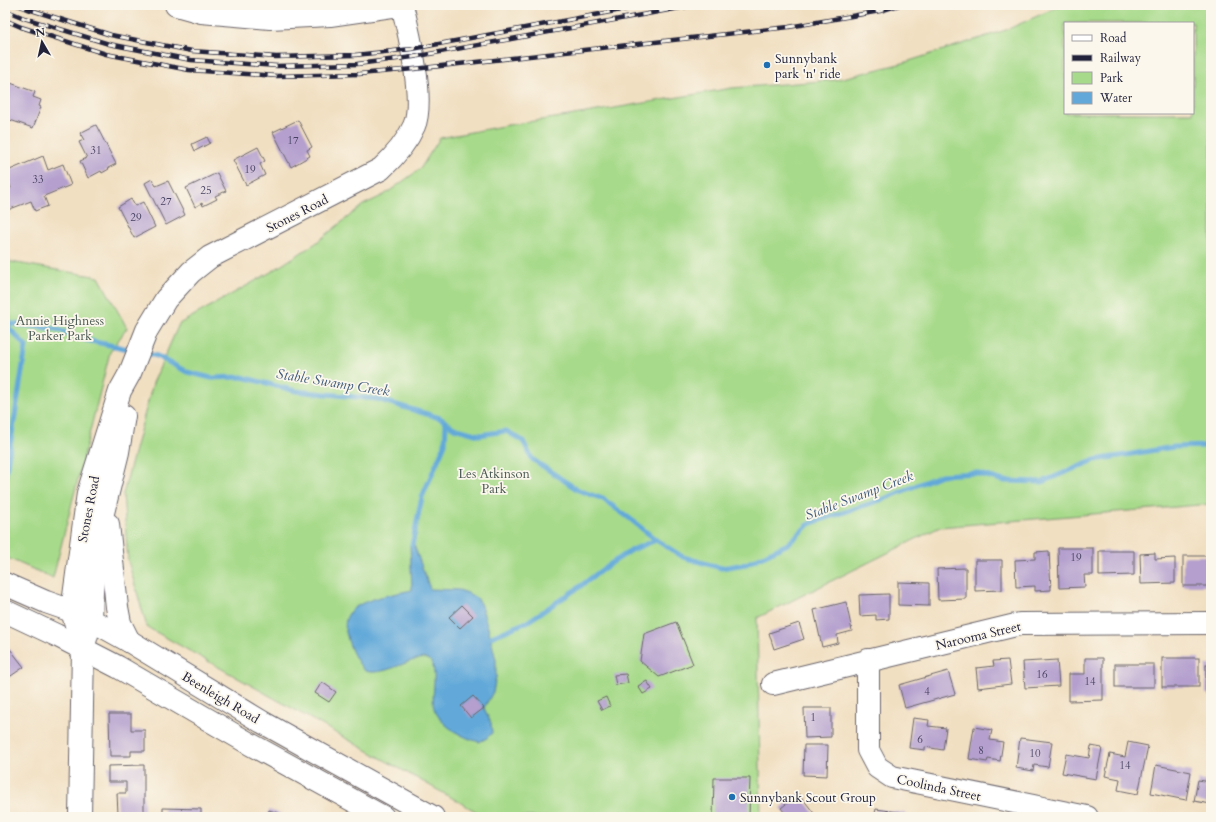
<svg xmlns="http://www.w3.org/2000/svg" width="1216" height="822" font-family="Cardo,serif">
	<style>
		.green { fill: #a7da8a; stroke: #647e62; fill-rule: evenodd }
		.water { fill: #62a9d9; stroke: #42668a }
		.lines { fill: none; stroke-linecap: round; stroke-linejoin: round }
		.stream { stroke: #62a9d9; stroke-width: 5 }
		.building { fill: #b49fce }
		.minor-casing { stroke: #6a646a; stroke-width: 24 }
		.major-casing { stroke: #6a646a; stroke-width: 24 }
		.minor { stroke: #fff; stroke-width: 22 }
		.major { stroke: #fff; stroke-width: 22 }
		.rail-casing { stroke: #22223b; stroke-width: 4.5 }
		.rail { stroke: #fbf7ec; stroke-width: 3; stroke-dasharray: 9; stroke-linecap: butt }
		.poi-dot { fill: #1f6fb2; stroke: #fbf7ec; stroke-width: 1.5 }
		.labels { text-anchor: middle; stroke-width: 3.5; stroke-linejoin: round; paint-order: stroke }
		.number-label { font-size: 11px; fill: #464160 }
		.poi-label { font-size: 13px; fill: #22223b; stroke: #fbf7ec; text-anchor: start }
		.street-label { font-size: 13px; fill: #22223b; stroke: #fbf7ec }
		.park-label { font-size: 13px; fill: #4a5953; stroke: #fbf7ec }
		.water-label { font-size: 14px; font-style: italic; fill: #3c587a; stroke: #fbf7ec }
	</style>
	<rect width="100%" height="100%" fill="#fbf7ec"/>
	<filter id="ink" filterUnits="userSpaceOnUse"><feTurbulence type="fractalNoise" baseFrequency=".025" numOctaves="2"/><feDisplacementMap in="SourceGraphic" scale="8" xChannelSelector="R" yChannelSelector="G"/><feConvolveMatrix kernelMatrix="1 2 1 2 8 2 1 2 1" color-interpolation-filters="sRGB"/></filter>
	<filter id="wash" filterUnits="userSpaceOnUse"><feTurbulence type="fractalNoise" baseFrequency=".012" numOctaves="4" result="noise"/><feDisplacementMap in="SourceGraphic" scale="16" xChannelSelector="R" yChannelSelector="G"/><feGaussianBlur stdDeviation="0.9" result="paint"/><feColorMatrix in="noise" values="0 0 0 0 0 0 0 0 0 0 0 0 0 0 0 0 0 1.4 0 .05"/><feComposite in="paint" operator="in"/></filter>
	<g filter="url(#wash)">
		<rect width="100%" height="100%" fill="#f1dfc1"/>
		<g class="green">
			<path d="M1062 5H1211V504L940 527 757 618 761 817H486L147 627 128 561 123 494 153 383 179 324 271 272 316 243 363 205 384 195 420 169 440 138 508 125 568 116 732 88 835 80 903 63 1006 30ZM1065 23H1193V113H1065Z"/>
			<polygon points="5,261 99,277 127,328 110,352 53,578 5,557"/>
		</g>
		<path class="water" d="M410 545H414L430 589 459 590 468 593 478 599 482 608 489 631 496 660V677L493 692 484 708 491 723 492 733 487 738 479 742C462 737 444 728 435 711 429 699 441 664 427 659 413 655 386 677 365 671 356 661 350 649 347 636 345 630 344 621 348 615 356 599 396 594 412 590Z"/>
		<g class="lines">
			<g class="stream">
				<polyline points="5,323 56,329 86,340 133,350"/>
				<polyline points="5,324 26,346 5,478"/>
				<polyline points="144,353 157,356 187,372 211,378 242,377 296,391 377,399 440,418 454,428 479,435 506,431 523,441 532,459 578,490 603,499 629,518 656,540 683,557 721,568 746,564 788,544 809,524 884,499 941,475 976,473 1004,481 1042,482 1095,460 1174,447 1211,446"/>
				<polyline points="412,545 422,497 445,444 446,423"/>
				<polyline points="491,637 527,622 578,588 607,566 632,550 656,540"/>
			</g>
		</g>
		<g id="blocks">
			<g class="building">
				<polygon points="5,81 35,92 33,97 41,100 39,106 41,107 33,128 10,120 5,122"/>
				<polygon points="298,120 312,147 307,150 310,156 291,167 273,132"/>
				<polygon points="96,125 116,164 108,168 109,169 102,173 101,171 88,178 80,161 87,158 79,142 84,140 80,133"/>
				<polygon points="207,137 210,143 195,151 192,144"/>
				<polygon points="258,147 265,161 260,164 265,175 246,185 233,160"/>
				<polygon points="43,156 48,170 63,164 71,185 44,196 48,206 35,211 31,201 5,211 5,191 11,188 5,172"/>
				<polygon points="217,173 226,191 215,196 217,199 203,206 202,203 195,207 186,188"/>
				<polygon points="152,179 156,186 168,181 185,215 166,225 145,183"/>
				<polygon points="131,199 135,206 143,202 155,227 134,238 118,207"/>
				<polygon points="1058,548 1093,548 1093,575 1084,575 1085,587 1059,588"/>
				<polygon points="1049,551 1051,590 1035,591 1035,586 1016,587 1015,560 1035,559 1035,552"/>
				<polygon points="1099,551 1134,551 1134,575 1099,576"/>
				<polygon points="1155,553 1155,559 1175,558 1175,583 1141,584 1140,554"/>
				<rect x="1183" y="556" width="28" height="30"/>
				<polygon points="975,560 1002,560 1002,590 975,591"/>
				<polygon points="966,568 966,599 938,600 937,569"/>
				<polygon points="898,582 929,583 929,606 898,605"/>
				<polygon points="889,594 889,619 876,620 876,615 860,616 859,595"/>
				<polygon points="846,602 852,631 837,635 838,643 822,647 814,610"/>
				<polygon points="462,605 473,616 460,628 449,617"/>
				<polygon points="676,622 693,664 659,677 640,661 644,634"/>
				<polygon points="799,623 804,639 774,649 769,633"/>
				<polygon points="10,649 24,667 5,680 5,654"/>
				<polygon points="1085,658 1103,658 1103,700 1069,701 1069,674 1085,674"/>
				<rect x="1162" y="658" width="37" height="29"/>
				<polygon points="1008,660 1011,684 978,688 976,668 994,666 993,661"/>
				<polygon points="1057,660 1059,686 1025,688 1023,662"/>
				<rect x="1115" y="664" width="39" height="23"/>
				<rect x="1206" y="665" width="5" height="29"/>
				<polygon points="948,671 955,694 905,708 899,685"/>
				<polygon points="626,674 628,683 616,685 614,675"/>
				<polygon points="647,681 652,689 643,694 638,686"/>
				<polygon points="322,682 336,692 329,702 315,693"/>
				<polygon points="473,696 484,708 471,718 461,706"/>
				<polygon points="606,697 610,706 602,710 597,701"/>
				<polygon points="804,708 831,708 831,737 805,738"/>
				<polygon points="109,714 131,714 131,730 145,730 145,751 131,751 131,756 110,756"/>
				<polygon points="913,718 929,720 928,726 946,728 943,750 925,747 925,750 909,748"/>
				<polygon points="974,727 992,730 990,740 1003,742 1000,761 988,759 987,762 969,759"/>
				<polygon points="1020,738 1052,742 1048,767 1034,765 1033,771 1016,768"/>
				<polygon points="1128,742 1148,746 1138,794 1118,790 1120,779 1105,776 1110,754 1125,757"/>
				<polygon points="804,745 828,745 827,776 803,775"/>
				<polygon points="1091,746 1102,748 1096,779 1062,773 1066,754 1089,758"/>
				<polygon points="144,765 144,814 118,814 117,793 126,793 126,782 108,782 108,766"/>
				<polygon points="1156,765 1191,772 1186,800 1151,793"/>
				<polygon points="714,778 750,778 749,817 713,817"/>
				<polygon points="1198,780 1211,782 1211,804 1194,801"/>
				<polygon points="799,794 817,817 788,817 781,808"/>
				<polygon points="163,808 201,809 201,817 163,817"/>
				<polygon points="876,809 906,813 905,817 874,817"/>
				<polygon points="269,810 290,817 267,817"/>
			</g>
		</g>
	</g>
	<g filter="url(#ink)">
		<use href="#blocks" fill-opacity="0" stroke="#6a646a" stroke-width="1"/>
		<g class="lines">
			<defs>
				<g id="minor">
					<polyline points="176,5 201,12 270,18 330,15 399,5"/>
					<polyline points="108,524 117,607 120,623 129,641"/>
					<path d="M83 649 72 611 88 493 120 391 130 373 147 330 166 299 191 272 210 257 381 169C394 157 406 144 414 126 425 101 409 32 402 5"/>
					<polyline points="868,660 868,750 877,767 892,777 1087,817"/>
					<polyline points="773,684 1020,624 1211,623"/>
					<polyline points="80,817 83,649 91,620 92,592 97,537 118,452 124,416"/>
				</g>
				<g id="major">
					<polyline points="5,584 46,602 72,611 91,620 129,641 262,722 433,817"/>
					<polyline points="5,611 56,635 118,667 250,744 383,817"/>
				</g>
			</defs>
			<use href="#minor" class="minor-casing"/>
			<use href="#major" class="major-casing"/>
			<use href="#minor" class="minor"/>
			<use href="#major" class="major"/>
			<defs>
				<g id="rail">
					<polyline points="17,5 28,9 111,35 192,51 276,57 355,55 412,49 648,5"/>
					<polyline points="5,10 24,18 109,44 191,60 277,66 357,64 413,57 696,5"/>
					<polyline points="5,20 21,27 106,54 189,70 277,76 359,74 414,69 789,27 880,11 899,5"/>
				</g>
			</defs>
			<use href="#rail" class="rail-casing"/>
			<use href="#rail" class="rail"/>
		</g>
	</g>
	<g class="poi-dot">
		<circle cx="767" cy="65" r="4"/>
		<circle cx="732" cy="797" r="4"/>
	</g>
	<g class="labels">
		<g class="number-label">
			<text x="293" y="144">17</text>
			<text x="96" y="154">31</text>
			<text x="250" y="173">19</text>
			<text x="38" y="183">33</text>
			<text x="206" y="194">25</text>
			<text x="166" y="205">27</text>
			<text x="136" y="221">29</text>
			<text x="1076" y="561">19</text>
			<text x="1042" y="678">16</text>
			<text x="1090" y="685">14</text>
			<text x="927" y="695">4</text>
			<text x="813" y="721">1</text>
			<text x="920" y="743">6</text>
			<text x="981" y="754">8</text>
			<text x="1035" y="757">10</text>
			<text x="1125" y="769">14</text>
		</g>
		<g class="poi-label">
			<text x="775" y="63">Sunnybank<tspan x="775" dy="15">park 'n' ride</tspan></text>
			<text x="740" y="802">Sunnybank Scout Group</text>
		</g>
		<g class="street-label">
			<text transform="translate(297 213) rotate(-27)" y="5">Stones Road</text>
			<text transform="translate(88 509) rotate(-79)" y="5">Stones Road</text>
			<text transform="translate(978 635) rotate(-13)" y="5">Narooma Street</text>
			<text transform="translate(221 697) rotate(31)" y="5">Beenleigh Road</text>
			<text transform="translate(939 787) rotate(12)" y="5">Coolinda Street</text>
		</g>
		<g class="park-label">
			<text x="60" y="325">Annie Highness<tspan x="60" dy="15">Parker Park</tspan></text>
			<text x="494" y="478">Les Atkinson<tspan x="494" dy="15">Park</tspan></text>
		</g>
		<g class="water-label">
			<text transform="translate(333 382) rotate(9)" y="5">Stable Swamp Creek</text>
			<text transform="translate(859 495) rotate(-21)" y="5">Stable Swamp Creek</text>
		</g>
	</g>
	<rect width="1216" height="822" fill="none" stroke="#fbf7ec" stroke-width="20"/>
	<rect x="1064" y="22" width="130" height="92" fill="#fbf7ec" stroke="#a4a2a5"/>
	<rect x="1072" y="35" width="20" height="6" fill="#ffffff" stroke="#a4a2a5"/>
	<text x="1100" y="42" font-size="12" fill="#22223b">Road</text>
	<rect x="1072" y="55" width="20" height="6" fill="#22223b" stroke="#a4a2a5"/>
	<text x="1100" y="62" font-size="12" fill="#22223b">Railway</text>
	<rect x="1072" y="72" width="20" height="12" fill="#a7da8a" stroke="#a4a2a5"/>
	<text x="1100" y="82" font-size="12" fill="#22223b">Park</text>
	<rect x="1072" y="92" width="20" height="12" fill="#62a9d9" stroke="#a4a2a5"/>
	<text x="1100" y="102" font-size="12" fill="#22223b">Water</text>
	<g transform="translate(42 42) rotate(351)" stroke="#fbf7ec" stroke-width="3" paint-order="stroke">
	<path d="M0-3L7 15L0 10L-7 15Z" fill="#22223b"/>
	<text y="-6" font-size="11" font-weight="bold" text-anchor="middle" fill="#22223b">N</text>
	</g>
</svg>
